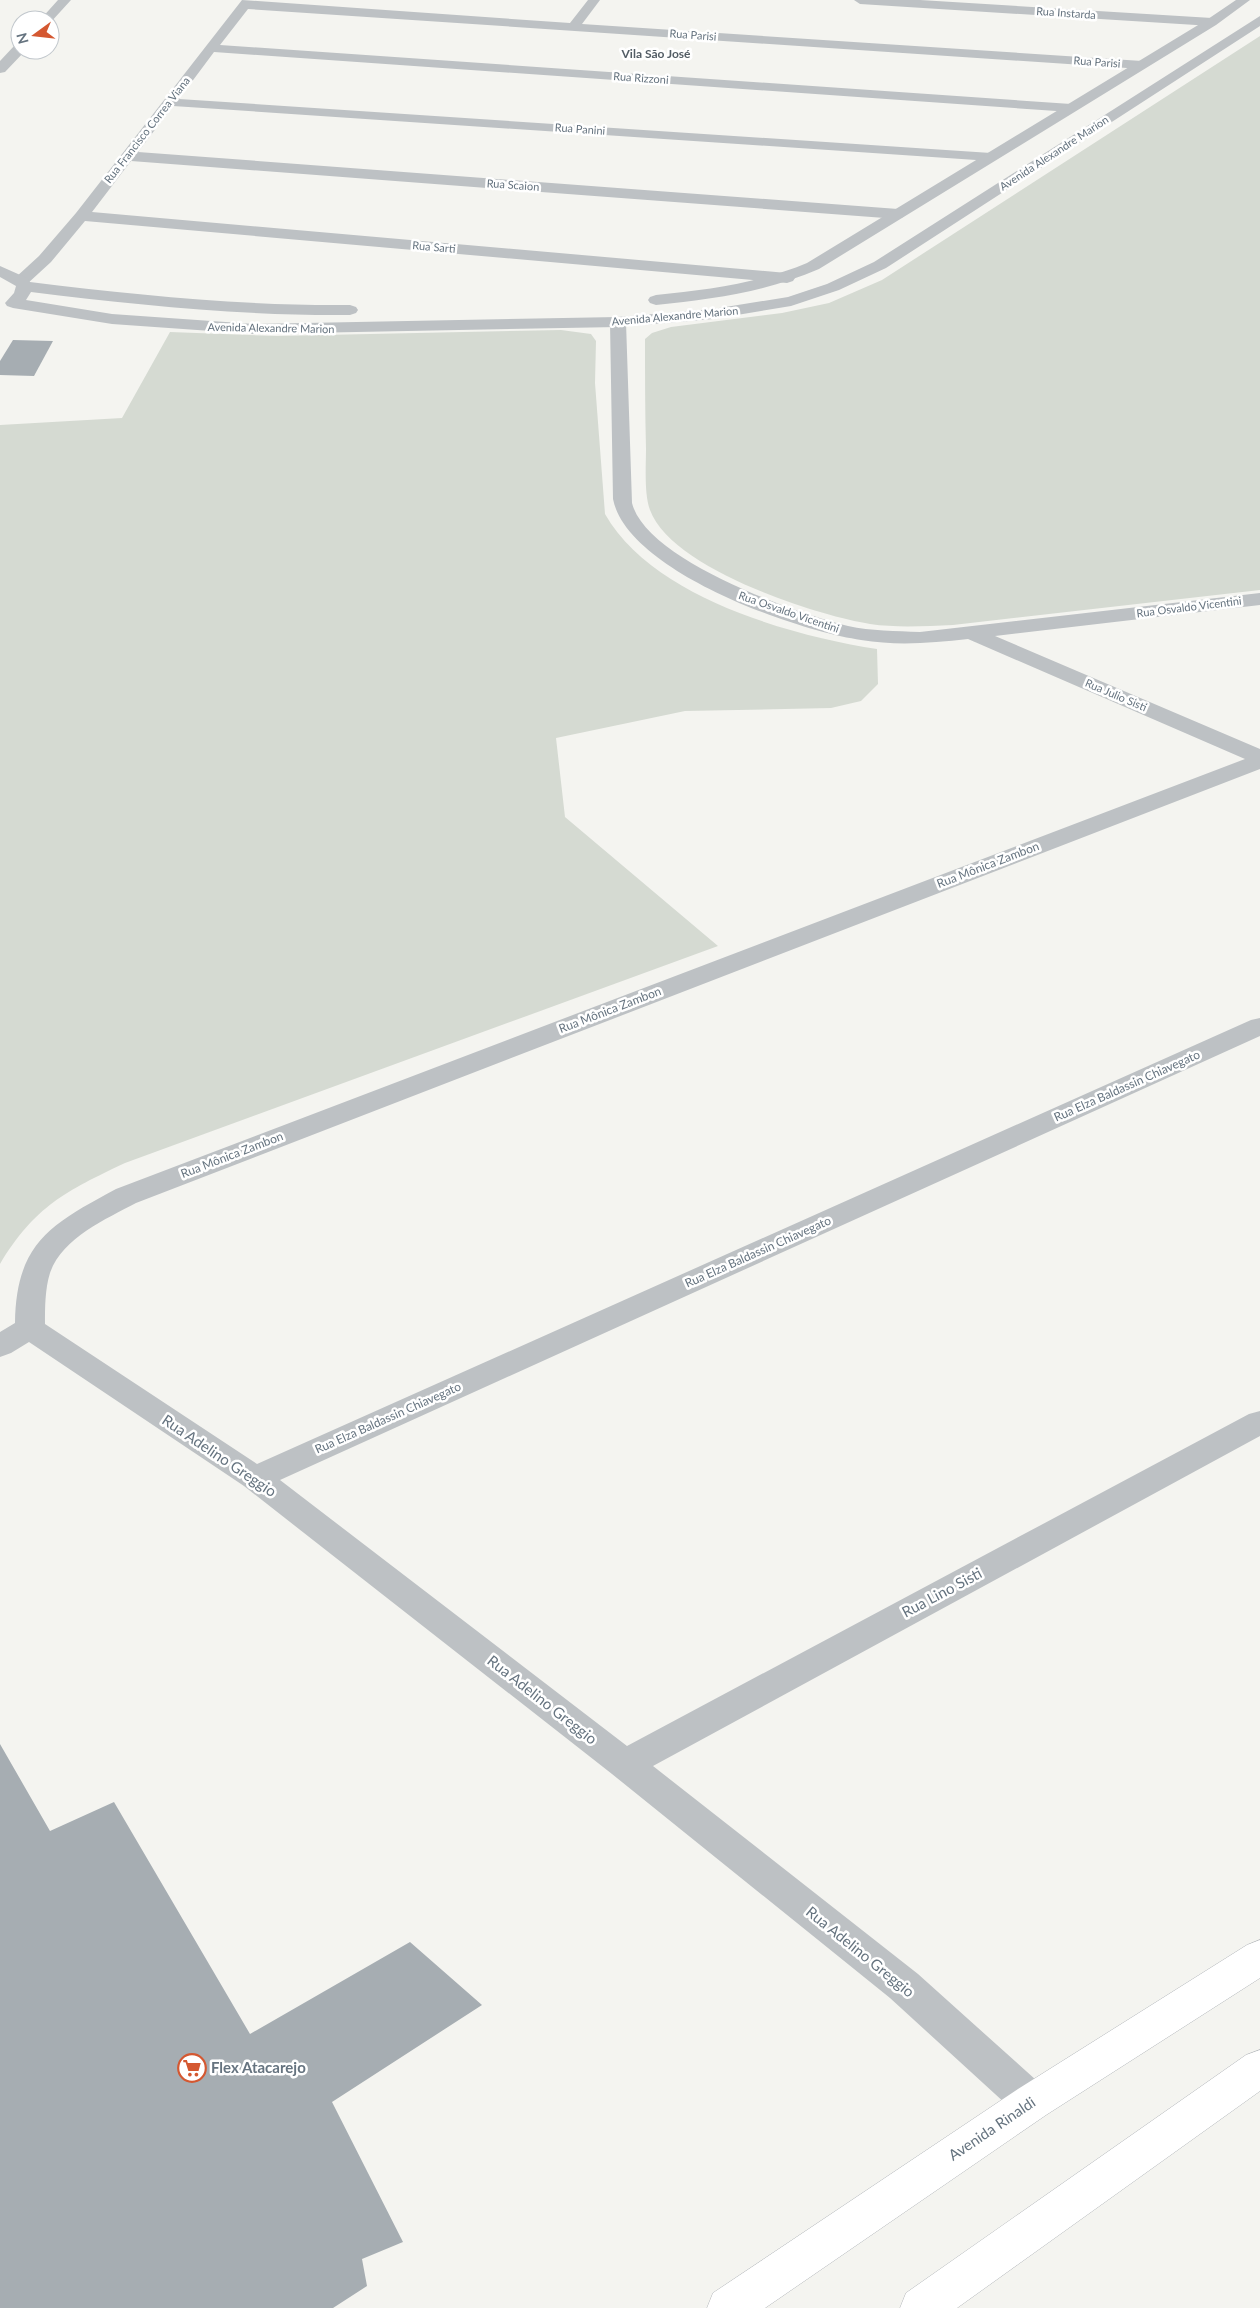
<svg xmlns="http://www.w3.org/2000/svg" width="1260" height="2308" font-family="Lato,sans-serif">
	<style>
		.green { fill: #d5dad2 }
		.building { fill: #a6adb2 }
		.lines { fill: none; stroke-linecap: round; stroke-linejoin: round }
		.secondary-casing { stroke: #b2b6ba; stroke-width: 1 }
		.minor { fill: #bdc1c4; fill-rule: evenodd }
		.tertiary { fill: #bdc1c4; fill-rule: evenodd }
		.secondary { fill: #fff; fill-rule: evenodd }
		.labels { text-anchor: middle; stroke-width: 5; stroke-linejoin: round; paint-order: stroke }
		.far-street-label { font-size: 11px; fill: #65737f; stroke: #fff }
		.far-quarter-label { font-size: 12px; font-weight: bold; fill: #535d65; stroke: #fff }
		.street-label { font-size: 12px; fill: #65737f; stroke: #fff }
		.near-street-label { font-size: 15px; fill: #65737f; stroke: #fff }
		.near-poi-label { font-size: 15px; font-weight: bold; fill: #65737f; stroke: #fff; text-anchor: start }
	</style>
	<rect width="100%" height="100%" fill="#f4f4f0"/>
	<g class="green">
		<path d="M1260 36V590L953 625C926 626 897 628 870 624 814 615 671 568 650 510 644 494 646 466 646 449 645 412 645 376 645 339L652 333 671 327 782 313 829 303 882 280Z"/>
		<path d="M561 330 591 334 596 341 595 383 605 514C652 597 789 635 877 649L878 684 861 701 831 708 685 711 556 738 565 817 718 946 125 1163C66 1191 35 1206 0 1264V425L122 418 170 332 277 336Z"/>
	</g>
	<g class="building">
		<polygon points="13,340 53,341 34,376 0,375 0,361"/>
		<polygon points="0,1744 50,1831 114,1802 250,2034 410,1942 482,2005 332,2102 403,2242 362,2259 367,2286 333,2308 0,2308"/>
	</g>
	<g class="lines">
		<defs>
			<g id="secondary">
				<polygon points="1260,1940 1260,1978 1046,2115 765,2308 707,2308 713,2293 1018,2089 1247,1945"/>
				<polygon points="1260,2050 1260,2091 957,2308 900,2308 906,2293 1246,2055"/>
			</g>
		</defs>
		<use href="#secondary" class="secondary-casing"/>
		<g class="minor">
			<polygon points="58,0 71,0 50,23 50,20 40,20"/>
			<polygon points="242,0 570,23 588,0 600,0 582,24 1142,61 1149,65 1142,69 248,9 220,45 1071,104 1078,108 1071,112 214,52 179,99 991,153 998,157 991,161 173,106 138,152 898,209 903,211 906,214 903,217 898,219 131,161 92,212 787,273 793,275 795,278 793,281 787,283 85,221 51,262 27,284 15,284 13,281 15,278 39,256 76,213"/>
			<polygon points="854,0 920,0 1212,18 1218,22 1212,26 860,4"/>
			<polygon points="20,44 20,50 25,51 5,72 0,73 0,61 15,45"/>
			<path d="M618 317 624 318 626 322 632 503C646 560 795 613 848 626 871 631 896 631 920 632L1260 593V605L995 636 1260 749V769L136 1203C106 1219 62 1238 50 1273 45 1289 45 1307 45 1324L257 1464 1251 1020 1260 1018V1036L280 1480 627 1746 1249 1414 1260 1411V1436L653 1766 918 1974 1046 2089 1052 2102 1046 2115 1032 2121 1018 2115 890 1998 612 1774 244 1486 29 1342 11 1353 0 1357V1332L15 1323C16 1243 51 1224 116 1189L1245 759 968 639C932 643 897 646 861 640 796 631 627 571 613 499L610 322 612 318Z"/>
		</g>
		<g class="tertiary">
			<path d="M1236 0H1250L1216 25 819 269C766 292 712 299 656 305L650 303 648 300 650 297 656 295C708 290 759 283 807 263L1208 19Z"/>
			<path d="M1260 16V26L886 268 839 290 791 306 713 319 618 327 254 334 112 324 13 308 7 306 5 303 14 293 16 286 0 277V266L27 278 30 282C136 295 242 306 350 305L356 307 358 310 356 313 350 315C243 316 137 305 31 292L26 300 112 314 254 324 618 317 713 309 788 297 827 284 874 262Z"/>
		</g>
		<use href="#secondary" class="secondary"/>
	</g>
	<defs>
		<symbol id="supermarket-ring" viewBox="-11 -11 22 22"><circle r="9.5" fill="#fff" stroke="#d45831" stroke-width="1.5"/><path d="M-6-5.5h2.5l.6 2H6L4.5 2H-2.5L-4.4-4H-6ZM-1.5 3.2a1.3 1.3 0 1 0 .1 0ZM3 3.2a1.3 1.3 0 1 0 .1 0Z" fill="#d45831"/></symbol>
	</defs>
	<g fill-rule="evenodd">
		<use href="#supermarket-ring" x="176" y="2052" width="32" height="32"/>
	</g>
	<g class="labels">
		<g class="far-street-label">
			<text transform="translate(1066 13) rotate(4)" y="4">Rua Instarda</text>
			<text transform="translate(693 35) rotate(4)" y="4">Rua Parisi</text>
			<text transform="translate(1097 62) rotate(4)" y="4">Rua Parisi</text>
			<text transform="translate(641 78) rotate(4)" y="4">Rua Rizzoni</text>
			<text transform="translate(580 129) rotate(4)" y="4">Rua Panini</text>
			<text transform="translate(147 130) rotate(-52)" y="4">Rua Francisco Correa Viana</text>
			<text transform="translate(1054 153) rotate(-33)" y="4">Avenida Alexandre Marion</text>
			<text transform="translate(513 185) rotate(4)" y="4">Rua Scaion</text>
			<text transform="translate(434 247) rotate(5)" y="4">Rua Sarti</text>
			<text transform="translate(675 316) rotate(-5)" y="4">Avenida Alexandre Marion</text>
			<text transform="translate(271 328) rotate(1)" y="4">Avenida Alexandre Marion</text>
			<text transform="translate(1189 607) rotate(-7)" y="4">Rua Osvaldo Vicentini</text>
			<text transform="translate(789 612) rotate(19)" y="4">Rua Osvaldo Vicentini</text>
			<text transform="translate(1116 695) rotate(23)" y="4">Rua Julio Sisti</text>
		</g>
		<g class="far-quarter-label">
			<text x="656" y="58">Vila São José</text>
		</g>
		<g class="street-label">
			<text transform="translate(988 865) rotate(-21)" y="4">Rua Mônica Zambon</text>
			<text transform="translate(610 1010) rotate(-21)" y="4">Rua Mônica Zambon</text>
			<text transform="translate(1127 1086) rotate(-24)" y="4">Rua Elza Baldassin Chiavegato</text>
			<text transform="translate(232 1155) rotate(-21)" y="4">Rua Mônica Zambon</text>
			<text transform="translate(758 1252) rotate(-24)" y="4">Rua Elza Baldassin Chiavegato</text>
			<text transform="translate(388 1418) rotate(-24)" y="4">Rua Elza Baldassin Chiavegato</text>
		</g>
		<g class="near-street-label">
			<text transform="translate(219 1456) rotate(34)" y="5">Rua Adelino Greggio</text>
			<text transform="translate(942 1593) rotate(-28)" y="5">Rua Lino Sisti</text>
			<text transform="translate(542 1700) rotate(38)" y="5">Rua Adelino Greggio</text>
			<text transform="translate(860 1952) rotate(39)" y="5">Rua Adelino Greggio</text>
			<text transform="translate(992 2129) rotate(-34)" y="5">Avenida Rinaldi</text>
		</g>
		<g class="near-poi-label">
			<text x="211" y="2073">Flex Atacarejo</text>
		</g>
	</g>
	<g transform="translate(35 35) rotate(255)"><circle r="24" fill="#ffffff" stroke="#c1c7cc"/>
	<path d="M0-4L9 19L0 12L-9 19Z" fill="#d45831"/>
	<text y="-8" font-size="14" font-weight="bold" text-anchor="middle" fill="#65737f">N</text>
	</g>
</svg>
